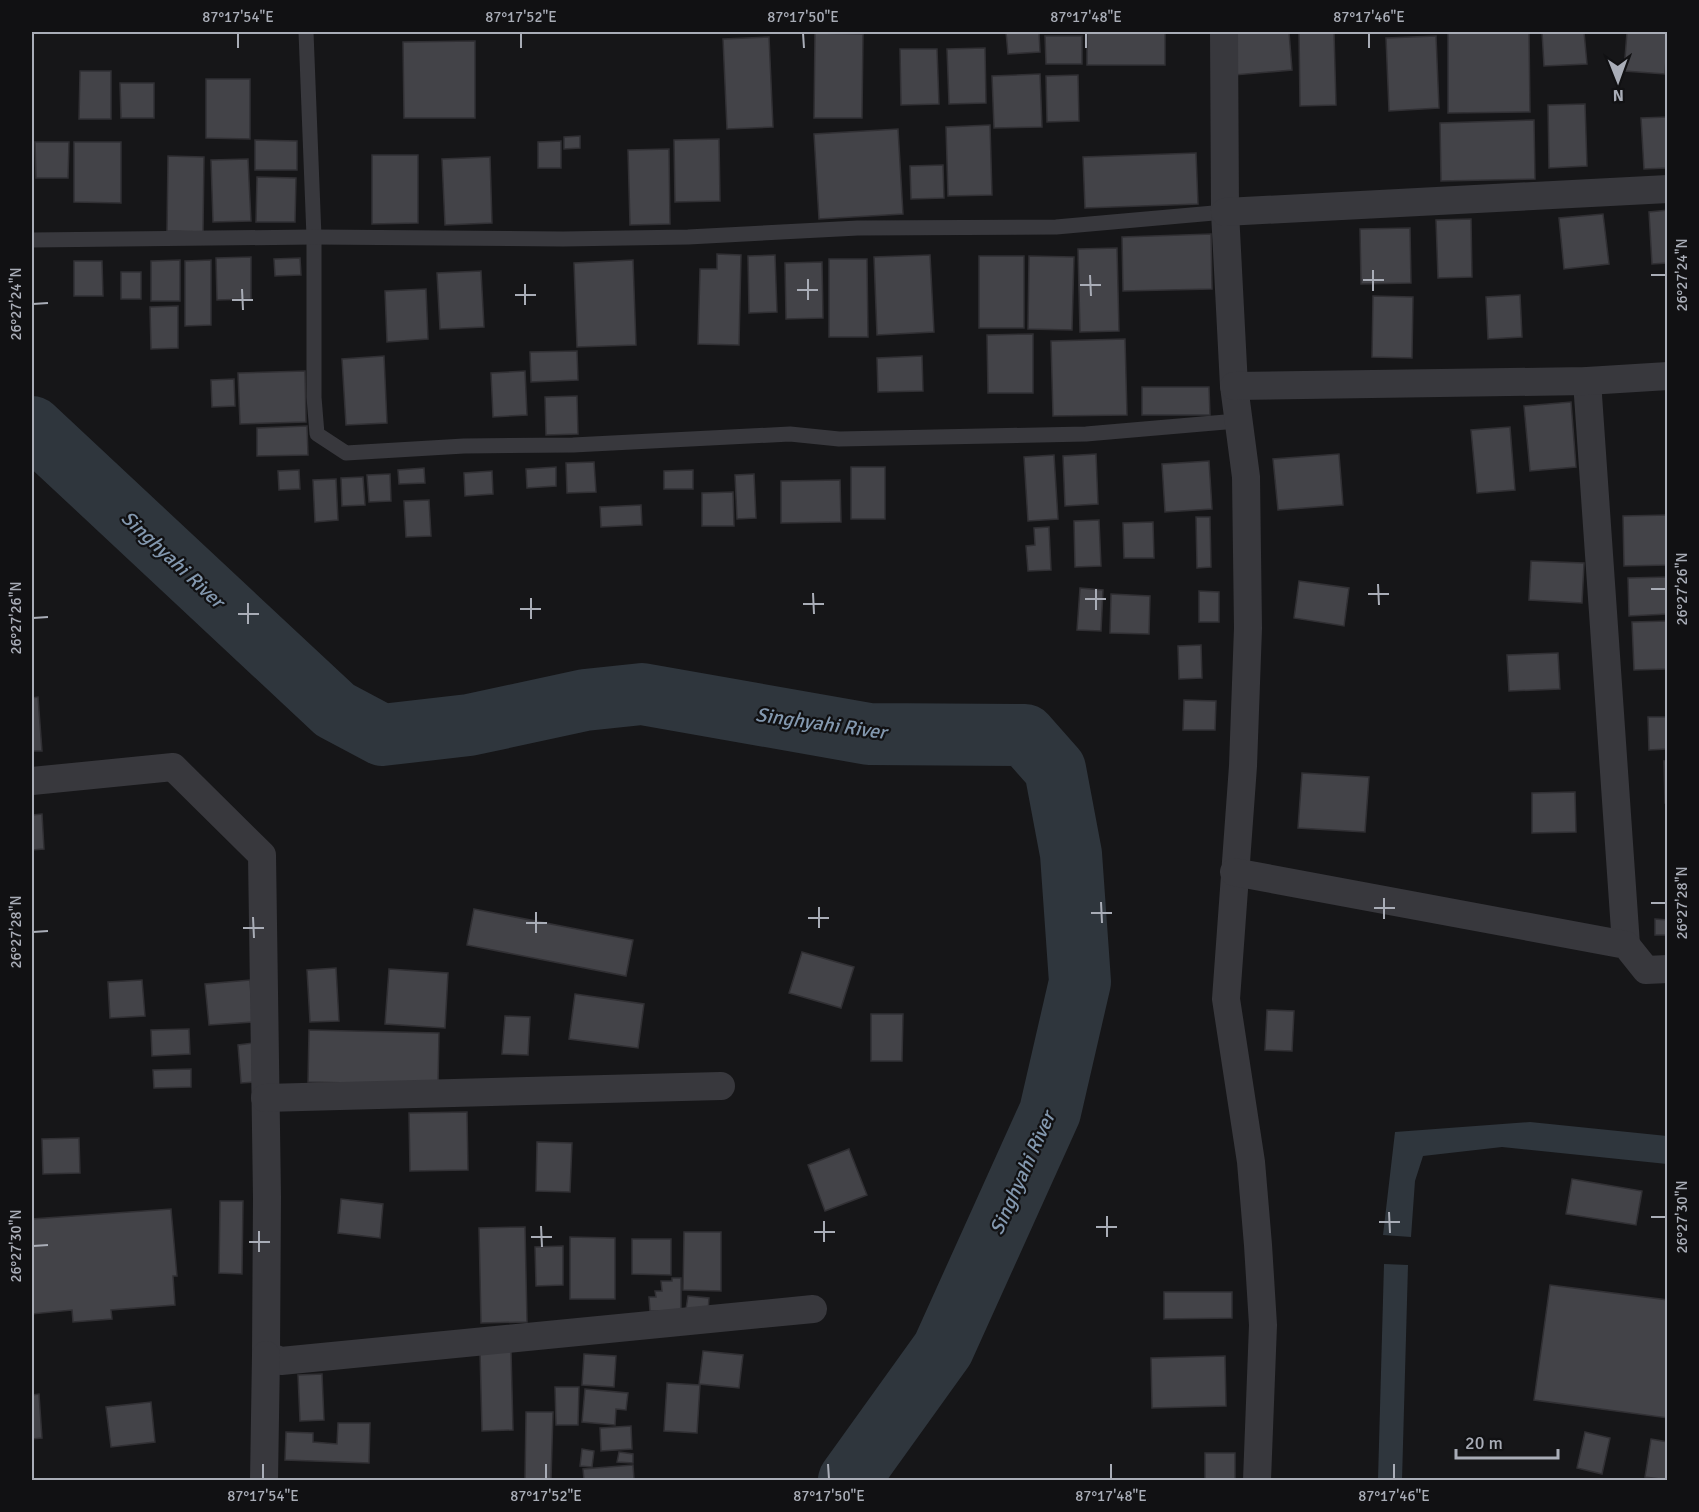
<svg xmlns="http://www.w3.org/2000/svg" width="1699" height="1512" font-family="Signika,sans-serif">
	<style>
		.water { fill: #2f363d }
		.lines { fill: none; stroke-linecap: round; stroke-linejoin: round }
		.river { stroke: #2f363d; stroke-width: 62 }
		.building { fill: #434348; stroke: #313034; stroke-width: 1.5 }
		.service { stroke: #38383d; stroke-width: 15 }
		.minor { stroke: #38383d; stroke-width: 28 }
		.ticks { fill: none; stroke: #a9adb7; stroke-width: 2 }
		.labels { text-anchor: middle; stroke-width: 4.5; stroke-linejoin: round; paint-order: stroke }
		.water-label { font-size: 20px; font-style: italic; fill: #8398af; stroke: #111113 }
		.neatline { fill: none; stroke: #a9adb7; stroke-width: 2 }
		.ticks-label { font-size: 15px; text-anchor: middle; fill: #a9adb7 }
	</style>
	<rect width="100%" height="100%" fill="#161618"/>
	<g class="water">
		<polygon points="1530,1122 1667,1136 1667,1164 1502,1147 1423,1156 1415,1181 1411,1237 1383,1235 1395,1132"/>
		<polygon points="1384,1264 1408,1265 1402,1480 1378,1480"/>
	</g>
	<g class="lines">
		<polyline class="river" points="32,427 335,710 382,735 469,725 585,700 642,694 869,734 1025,735 1055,769 1071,854 1080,982 1050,1112 943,1349 849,1480"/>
	</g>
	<g class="building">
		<polygon points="1006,32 1039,32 1040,52 1008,54"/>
		<rect x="1087" y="32" width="78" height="33"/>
		<polygon points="1231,32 1289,32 1292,70 1234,75"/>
		<polygon points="1299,32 1334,32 1336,105 1300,106"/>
		<polygon points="1448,32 1529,32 1530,112 1448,113"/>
		<polygon points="1542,32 1584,32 1587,64 1544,66"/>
		<polygon points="1627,32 1668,32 1665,74 1624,71"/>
		<polygon points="815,33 863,34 862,118 814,118"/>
		<polygon points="1045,36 1082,36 1082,64 1046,64"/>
		<polygon points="1436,36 1439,108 1389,111 1386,38"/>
		<polygon points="769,37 773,127 727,129 723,39"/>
		<polygon points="475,41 475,118 404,118 403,42"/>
		<polygon points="985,48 986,103 949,104 947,49"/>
		<polygon points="900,49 937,49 939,104 901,105"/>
		<polygon points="80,71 111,71 111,119 79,119"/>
		<polygon points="1040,74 1042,127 994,128 992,76"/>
		<polygon points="1078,75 1079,121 1047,122 1046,76"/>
		<polygon points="206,79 250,79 250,139 206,138"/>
		<polygon points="120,83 154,83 154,118 121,118"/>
		<polygon points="1585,104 1587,166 1549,168 1548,105"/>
		<polygon points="1668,117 1668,168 1644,169 1641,118"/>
		<polygon points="1534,120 1535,179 1441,181 1440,123"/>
		<polygon points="990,125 992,195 948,196 946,127"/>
		<polygon points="898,129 903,214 819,219 814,134"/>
		<polygon points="580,136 580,148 564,149 564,137"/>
		<polygon points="719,139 720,201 675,202 674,140"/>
		<polygon points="255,140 297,141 297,170 255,170"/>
		<polygon points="561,141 561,168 538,168 538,142"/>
		<polygon points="35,142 69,142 68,178 36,178"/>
		<polygon points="74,142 121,142 121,203 74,202"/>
		<polygon points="669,149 670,224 630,225 628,150"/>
		<polygon points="1196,153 1198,204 1085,208 1083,157"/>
		<polygon points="372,155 418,155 418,223 372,224"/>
		<polygon points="168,156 204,157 203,232 167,231"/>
		<polygon points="490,157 492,223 445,225 442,159"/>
		<polygon points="248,159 251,221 213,222 211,160"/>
		<polygon points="943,165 944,198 911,199 910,166"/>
		<polygon points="257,177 296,178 295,222 256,222"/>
		<polygon points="1668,210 1668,263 1652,264 1649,212"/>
		<polygon points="1603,214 1609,264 1564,269 1559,218"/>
		<polygon points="1471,219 1472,277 1438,278 1436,220"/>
		<polygon points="1410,228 1411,283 1361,284 1360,229"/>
		<polygon points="1211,234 1212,289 1123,291 1122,237"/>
		<polygon points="1117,248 1119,331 1080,332 1078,249"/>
		<polygon points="717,254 741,255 739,345 698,344 700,269 717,269"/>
		<polygon points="775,255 777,312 749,313 748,256"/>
		<polygon points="930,255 934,332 877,335 874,257"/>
		<rect x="979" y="256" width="45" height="72"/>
		<polygon points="1029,256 1074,257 1072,330 1028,329"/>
		<polygon points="251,257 251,299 217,300 216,258"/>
		<polygon points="300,258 301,275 275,276 274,259"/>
		<polygon points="829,259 867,259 868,337 829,337"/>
		<polygon points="180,260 180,301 151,301 151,261"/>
		<polygon points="211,260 211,325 185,326 185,261"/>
		<polygon points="633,260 636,345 577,347 574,263"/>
		<polygon points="74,261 102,261 103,296 74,296"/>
		<polygon points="822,262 823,318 786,319 785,263"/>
		<polygon points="481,271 484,327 440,329 437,273"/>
		<rect x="121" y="272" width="20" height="27"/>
		<polygon points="426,289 428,339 387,342 385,291"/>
		<polygon points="1520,295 1522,337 1488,339 1486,297"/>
		<polygon points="1373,296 1413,297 1412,358 1372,357"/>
		<polygon points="178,306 178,348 151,349 150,307"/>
		<polygon points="1033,334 1033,393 988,393 987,335"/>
		<polygon points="1125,339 1127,415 1053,416 1051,341"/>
		<polygon points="577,351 578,380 531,382 530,352"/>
		<polygon points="384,356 387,423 346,425 342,359"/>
		<polygon points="922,356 923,391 878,392 877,358"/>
		<polygon points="305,371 306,422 240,424 238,373"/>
		<polygon points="525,371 527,415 493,417 491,373"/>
		<polygon points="234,379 235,406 212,407 211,380"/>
		<polygon points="1142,387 1209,387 1210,415 1142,415"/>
		<polygon points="577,396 578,434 546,435 545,397"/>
		<polygon points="1571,402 1576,467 1530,471 1524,406"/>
		<polygon points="307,426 308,455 257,456 257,428"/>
		<polygon points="1510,427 1515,490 1477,493 1471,430"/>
		<polygon points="1096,454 1098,504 1065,506 1063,456"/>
		<polygon points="1339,454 1343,505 1278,510 1273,459"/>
		<polygon points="1054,455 1058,519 1028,521 1024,457"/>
		<polygon points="1209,461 1212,509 1165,512 1162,464"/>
		<polygon points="594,462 596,492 567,493 566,463"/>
		<polygon points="556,467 556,486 527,488 526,469"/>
		<rect x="851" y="467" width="34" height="52"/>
		<polygon points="424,468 425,483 399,484 398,470"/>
		<polygon points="299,470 300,489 279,490 278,471"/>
		<polygon points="693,470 693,489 664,489 664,471"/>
		<polygon points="492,471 493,494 465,496 464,473"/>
		<polygon points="390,474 391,501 369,502 367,475"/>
		<polygon points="754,474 756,518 737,519 735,475"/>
		<polygon points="363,477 365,505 342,506 341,478"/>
		<polygon points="336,479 338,520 315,522 313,480"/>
		<polygon points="840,480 841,522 781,523 781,481"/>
		<polygon points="733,492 734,526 702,526 702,493"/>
		<polygon points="429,500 431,536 406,537 404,501"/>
		<polygon points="641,505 642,525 601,527 600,507"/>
		<polygon points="1668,515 1668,565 1624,566 1623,516"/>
		<polygon points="1196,517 1210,517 1211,567 1197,568"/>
		<polygon points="1099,520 1101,566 1075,567 1074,521"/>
		<polygon points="1153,522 1154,558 1124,558 1123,523"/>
		<polygon points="1049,527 1051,570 1028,571 1026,546 1035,545 1034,528"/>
		<polygon points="1531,561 1584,563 1582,603 1529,600"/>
		<polygon points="1668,577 1668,614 1629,616 1628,578"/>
		<polygon points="1299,581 1349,588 1344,626 1294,618"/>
		<polygon points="1080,588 1103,590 1101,631 1077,630"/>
		<polygon points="1199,591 1219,592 1219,622 1199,622"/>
		<polygon points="1111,594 1150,596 1149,634 1110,633"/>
		<polygon points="1668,621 1668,669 1634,670 1632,622"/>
		<polygon points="1201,645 1202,678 1179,679 1178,646"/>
		<polygon points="1558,653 1560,689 1509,691 1507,655"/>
		<polygon points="38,697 42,751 32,751 32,698"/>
		<polygon points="1184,700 1216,701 1215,730 1183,730"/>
		<polygon points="1648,717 1668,717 1668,749 1649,750"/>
		<polygon points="1664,761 1668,761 1668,803 1665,803"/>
		<polygon points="1302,773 1369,777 1365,832 1298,828"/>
		<polygon points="1575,792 1576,832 1532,833 1532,793"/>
		<polygon points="42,814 44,849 32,850 32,815"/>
		<polygon points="474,909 633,940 626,976 467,945"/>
		<polygon points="1655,919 1668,920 1668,935 1655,935"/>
		<polygon points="802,952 854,967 841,1008 789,993"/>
		<polygon points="336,968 339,1021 310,1022 307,970"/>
		<polygon points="389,969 448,973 445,1028 385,1024"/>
		<polygon points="142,980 145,1016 110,1018 108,982"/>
		<polygon points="250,980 253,1022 209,1025 205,984"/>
		<polygon points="575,994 644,1004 638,1048 569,1039"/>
		<polygon points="1267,1010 1294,1011 1292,1051 1265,1050"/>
		<polygon points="871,1014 903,1014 902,1061 871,1061"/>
		<polygon points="505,1016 530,1017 528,1055 502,1054"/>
		<polygon points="189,1029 190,1054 152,1056 151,1030"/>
		<polygon points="309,1030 439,1033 438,1085 308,1082"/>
		<polygon points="253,1043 256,1082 241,1083 238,1045"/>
		<polygon points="191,1069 191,1087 154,1088 153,1070"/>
		<polygon points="467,1112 468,1170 410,1171 409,1113"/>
		<polygon points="79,1138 80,1173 43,1174 42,1139"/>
		<polygon points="537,1142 572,1143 570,1192 536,1191"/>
		<polygon points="849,1149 867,1195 825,1211 808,1165"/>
		<polygon points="1572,1179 1642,1191 1636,1225 1566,1214"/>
		<polygon points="341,1199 383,1204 380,1238 338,1233"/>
		<polygon points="220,1201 243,1201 242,1274 219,1273"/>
		<polygon points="171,1209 177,1276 173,1276 175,1305 111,1310 112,1319 73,1322 72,1310 32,1314 32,1219"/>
		<polygon points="525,1227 527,1322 481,1323 479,1228"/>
		<polygon points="684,1232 721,1232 721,1291 683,1290"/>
		<polygon points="570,1237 615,1238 615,1299 570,1299"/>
		<polygon points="632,1239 671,1239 671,1275 632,1274"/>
		<polygon points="563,1246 563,1285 536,1286 535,1247"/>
		<polygon points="672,1278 681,1278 681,1311 650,1311 649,1297 656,1297 655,1291 662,1291 661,1281 672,1281"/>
		<polygon points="1550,1285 1668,1300 1668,1418 1534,1400"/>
		<polygon points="1164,1292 1232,1292 1232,1318 1164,1319"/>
		<polygon points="688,1296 709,1298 708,1312 686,1309"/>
		<polygon points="480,1351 511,1351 513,1430 482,1431"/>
		<polygon points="703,1351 743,1355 739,1388 699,1384"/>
		<polygon points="584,1354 616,1356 614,1387 582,1385"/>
		<polygon points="1225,1356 1226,1406 1152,1408 1151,1358"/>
		<polygon points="322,1374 324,1420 300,1421 298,1375"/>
		<polygon points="667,1383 700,1385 697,1433 664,1431"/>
		<polygon points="555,1387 579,1387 578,1425 556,1425"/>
		<polygon points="585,1389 628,1393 626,1410 616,1409 615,1425 582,1422"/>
		<polygon points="39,1394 42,1438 32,1439 32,1395"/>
		<polygon points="151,1402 155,1442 111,1447 106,1407"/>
		<polygon points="526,1412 553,1412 551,1480 525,1480"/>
		<polygon points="338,1423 370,1423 369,1463 285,1460 286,1432 313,1433 313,1442 337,1444"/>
		<polygon points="631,1426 632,1449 601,1451 600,1428"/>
		<polygon points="1585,1432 1610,1438 1602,1474 1577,1468"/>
		<polygon points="1651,1439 1668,1442 1668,1480 1645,1477"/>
		<polygon points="582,1449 594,1451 592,1467 580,1466"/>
		<polygon points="619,1452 633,1454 633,1463 617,1462"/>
		<rect x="1205" y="1453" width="30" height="27"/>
		<polygon points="633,1465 634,1480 584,1480 583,1469"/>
	</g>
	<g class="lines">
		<g class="service">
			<polyline points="306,32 314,237 314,397 317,434 346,453 464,446 573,445 790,434 839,439 1086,434 1237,421"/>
			<polyline points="32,240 314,237 563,239 688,237 858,228 1056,227 1225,212"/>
		</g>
		<g class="minor">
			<polyline points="1224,32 1225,212 1234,386 1246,477 1248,628 1243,766 1226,999 1251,1162 1258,1245 1263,1325 1257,1480"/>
			<polyline points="1225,212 1668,189"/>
			<polyline points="1587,381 1626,945"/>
			<polyline points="1234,386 1587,381 1668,376"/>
			<polyline points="32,781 173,767 262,855 267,1197 266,1355 281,1361 813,1309"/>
			<polyline points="1234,872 1626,945 1646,970 1668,969"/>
			<polyline points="265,1098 721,1086"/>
			<polyline points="264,1480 266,1355"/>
		</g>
	</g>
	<path class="ticks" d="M238 33V48M521 33V48M803 33 804 48M1086 33V48M1369 33V48M1373 270V291M1090 275 1091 296M1651 275H1666M808 279V300M1363 280H1384M525 284V305M1080 285H1101M242 289 243 310M797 290H818M515 295H536M232 300H253M33 304 48 303M1378 584 1379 605M1096 589V610M1651 589H1666M813 593 814 614M1368 594H1389M531 598V619M1085 599H1106M248 603V624M803 604H824M520 609H541M238 614H259M33 618 48 617M1384 898V919M1101 902 1102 923M1651 903H1666M819 907V928M1374 908H1395M536 912V933M1091 913H1112M253 917 254 938M808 918H829M526 923H547M243 928H264M33 932 48 931M1389 1212 1390 1233M1107 1216V1237M1651 1217H1666M824 1221V1242M1379 1222H1400M541 1226 542 1247M1096 1227H1117M259 1231V1252M814 1232H835M531 1237H552M249 1242H270M33 1246 48 1245M263 1464V1479M546 1464V1479M828 1464 829 1479M1111 1464V1479M1394 1464V1479"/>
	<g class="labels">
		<g class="water-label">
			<text transform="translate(173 559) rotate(43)" y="7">Singhyahi River</text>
			<text transform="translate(821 723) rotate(8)" y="7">Singhyahi River</text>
			<text transform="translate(1022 1173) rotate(-66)" y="7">Singhyahi River</text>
		</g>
	</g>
	<rect width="1699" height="1512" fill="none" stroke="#111113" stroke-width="66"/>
	<g transform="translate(1618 81) rotate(179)" stroke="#111113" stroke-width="4.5" paint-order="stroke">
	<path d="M0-4.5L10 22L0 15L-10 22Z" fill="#a9adb7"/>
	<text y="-9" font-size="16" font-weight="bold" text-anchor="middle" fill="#a9adb7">N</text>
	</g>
	<path d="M1456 1449v9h102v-9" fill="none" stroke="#a9adb7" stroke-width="3"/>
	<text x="1465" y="1449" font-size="18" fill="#a9adb7" stroke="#111113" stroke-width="4.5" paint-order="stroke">20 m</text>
	<rect x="33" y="33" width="1633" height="1446" class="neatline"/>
	<g class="ticks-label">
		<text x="238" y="22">87°17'54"E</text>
		<text x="521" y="22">87°17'52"E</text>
		<text x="803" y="22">87°17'50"E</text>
		<text x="1086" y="22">87°17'48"E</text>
		<text x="1369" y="22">87°17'46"E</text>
		<text transform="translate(1682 275) rotate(-90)" y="5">26°27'24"N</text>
		<text transform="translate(16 304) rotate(-90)" y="5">26°27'24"N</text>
		<text transform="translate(1682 589) rotate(-90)" y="5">26°27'26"N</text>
		<text transform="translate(16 618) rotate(-90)" y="5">26°27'26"N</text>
		<text transform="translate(1682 903) rotate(-90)" y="5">26°27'28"N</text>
		<text transform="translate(16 932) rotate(-90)" y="5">26°27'28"N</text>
		<text transform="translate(1682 1217) rotate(-90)" y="5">26°27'30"N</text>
		<text transform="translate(16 1246) rotate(-90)" y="5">26°27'30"N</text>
		<text x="263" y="1501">87°17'54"E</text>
		<text x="546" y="1501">87°17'52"E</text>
		<text x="829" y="1501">87°17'50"E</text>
		<text x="1111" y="1501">87°17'48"E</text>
		<text x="1394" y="1501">87°17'46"E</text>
	</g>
</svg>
